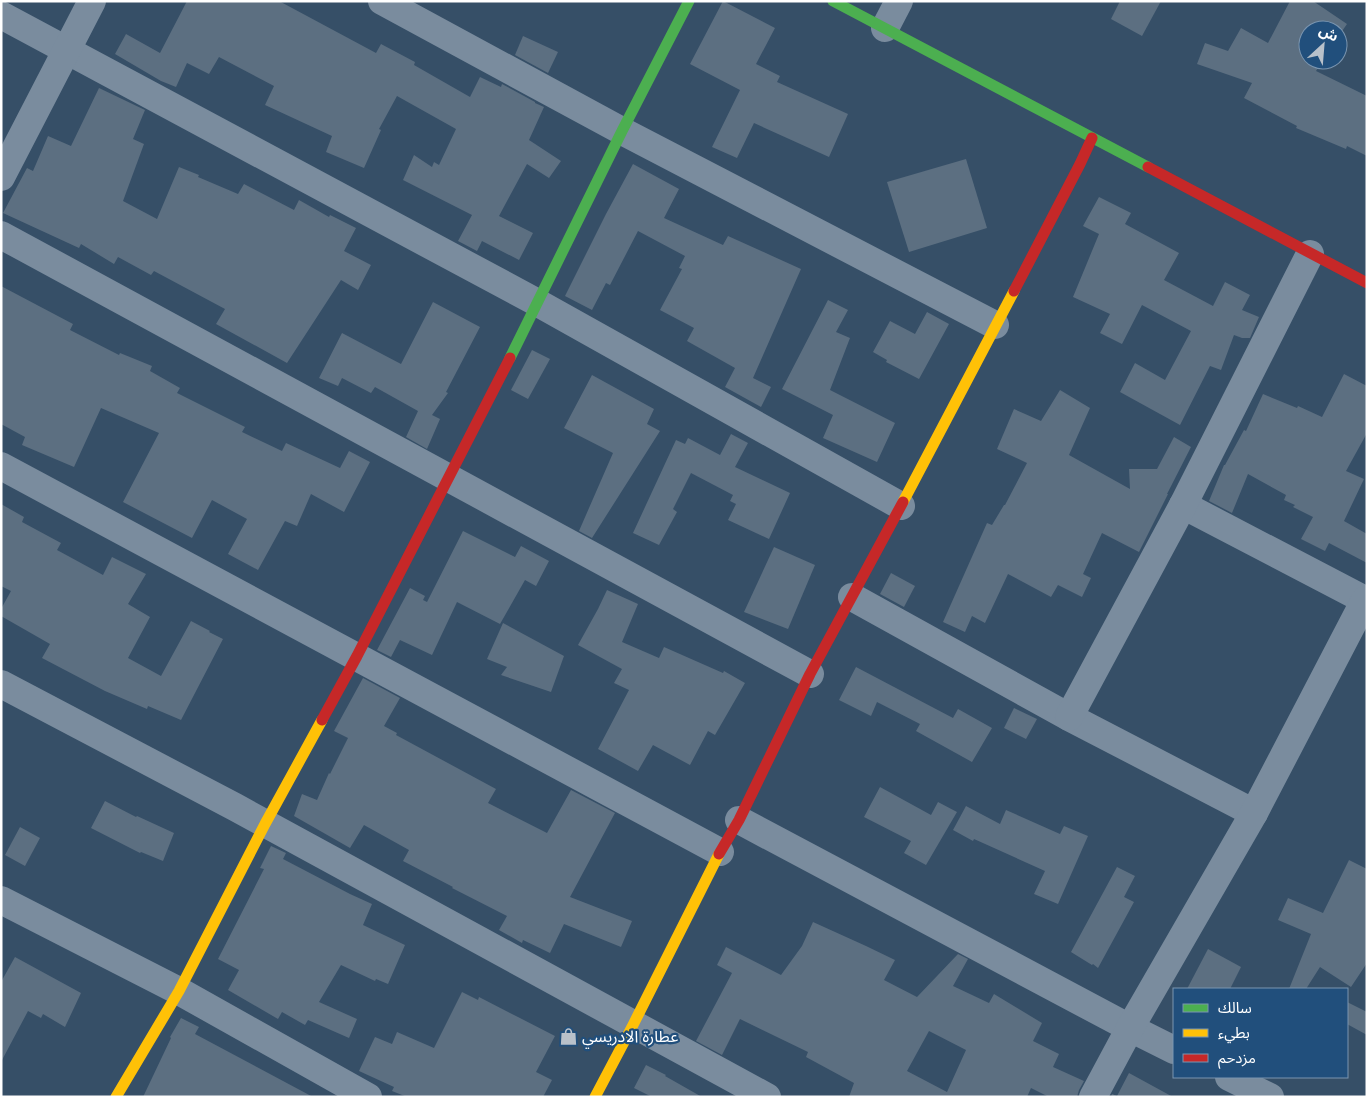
<svg xmlns="http://www.w3.org/2000/svg" width="1368" height="1098" font-family="'Open Sans','Noto Sans Arabic',sans-serif">
	<style>
		.building { fill: #5c6f81; fill-rule: evenodd }
		.lines { fill: none; stroke-linecap: round; stroke-linejoin: round }
		.street { stroke: #7a8c9e; stroke-width: 28 }
		.fast { stroke: #4caf50; stroke-width: 11 }
		.slow { stroke: #ffc107; stroke-width: 11 }
		.jam { stroke: #c62828; stroke-width: 11 }
		.labels { text-anchor: middle; stroke-width: 4.5; stroke-linejoin: round; paint-order: stroke }
		.poi-label { font-size: 16px; fill: #fff; stroke: #214f7c; text-anchor: start }
	</style>
	<rect width="100%" height="100%" fill="#364f67"/>
	<g class="building">
		<polygon points="187,1 279,1 376,53 381,44 415,62 414,65 470,97 480,77 501,87 502,84 535,102 535,103 544,107 529,140 561,161 549,178 527,164 499,216 533,233 519,260 482,241 477,251 458,241 472,215 403,180 414,155 432,167 434,162 439,165 456,129 397,96 379,129 381,130 364,168 326,152 332,136 265,105 274,86 219,57 209,74 187,63 176,87 161,81 115,54 126,34 160,53"/>
		<polygon points="723,1 775,28 756,64 780,76 777,82 848,114 829,157 754,123 737,158 712,147 740,90 690,64"/>
		<polygon points="1120,1 1161,1 1142,36 1111,19"/>
		<polygon points="1290,1 1313,1 1347,24 1338,37 1338,30 1308,30 1308,60 1323,60 1316,71 1367,96 1367,156 1347,146 1346,149 1296,128 1297,126 1244,98 1252,83 1197,64 1205,43 1228,51 1241,28 1268,43"/>
		<polygon points="523,36 558,52 548,73 515,55"/>
		<polygon points="99,88 145,110 133,139 144,144 123,201 157,219 179,167 199,175 198,177 238,194 244,184 294,210 299,200 329,217 330,215 356,228 344,251 371,265 358,290 341,280 287,363 216,324 225,309 154,271 151,275 118,257 114,264 81,244 79,248 3,213 27,168 33,171 48,136 71,146"/>
		<polygon points="966,159 987,228 909,252 887,182"/>
		<polygon points="633,164 679,189 664,218 723,245 728,236 801,269 753,378 771,387 761,407 725,387 735,368 687,341 694,328 660,310 682,269 679,268 685,256 638,231 610,285 606,283 592,310 565,296 606,214"/>
		<polygon points="1099,197 1131,213 1125,224 1179,253 1164,280 1213,306 1225,282 1250,295 1242,310 1259,317 1250,338 1242,338 1234,335 1221,370 1210,366 1180,425 1120,392 1135,363 1165,380 1191,331 1142,305 1122,344 1100,333 1110,314 1073,297 1099,234 1083,226"/>
		<polygon points="1,286 73,324 70,330 119,355 120,353 152,366 150,371 180,388 177,393 245,427 242,432 282,451 286,443 340,468 349,451 370,462 344,512 311,494 297,526 285,521 258,570 228,554 247,519 212,500 192,538 123,502 159,433 101,408 74,467 22,445 25,437 1,424"/>
		<polygon points="828,300 848,310 836,332 850,338 830,390 895,423 877,462 823,438 833,415 782,389"/>
		<polygon points="433,302 480,327 446,392 448,393 432,415 440,419 427,449 406,437 418,411 375,387 371,393 342,378 338,386 319,378 342,333 401,364"/>
		<polygon points="927,312 949,324 919,379 886,362 887,360 873,352 890,321 915,334"/>
		<polygon points="532,350 550,359 528,399 511,390"/>
		<polygon points="1344,374 1367,386 1367,433 1346,471 1364,479 1344,521 1367,534 1367,563 1329,543 1325,551 1301,539 1313,517 1293,507 1295,505 1284,500 1286,495 1248,474 1232,513 1209,501 1224,465 1225,465 1244,430 1246,431 1263,394 1297,408 1298,406 1322,417"/>
		<polygon points="592,375 654,409 647,424 660,431 592,538 579,531 613,453 564,428"/>
		<polygon points="1060,390 1090,408 1069,455 1130,489 1129,469 1157,469 1174,437 1191,447 1167,494 1168,494 1139,552 1102,533 1083,574 1091,578 1082,597 1058,585 1051,597 1008,574 985,623 972,616 965,632 943,622 987,523 992,525 1004,505 1005,505 1027,463 997,449 1014,409 1041,421"/>
		<polygon points="731,434 748,443 735,467 790,493 769,539 728,520 736,504 730,501 733,495 691,473 673,509 677,512 659,545 633,533 676,440 685,444 688,438 720,455"/>
		<polygon points="1,504 24,517 22,522 61,543 57,550 103,575 112,557 146,574 128,604 150,617 128,658 161,676 191,621 210,631 209,632 223,639 181,720 148,706 147,709 105,691 42,658 50,644 1,616 1,609 11,591 1,586"/>
		<polygon points="463,531 515,557 521,546 549,561 536,586 525,580 500,624 457,602 432,655 400,640 391,657 377,650 410,588 425,596 423,600 427,602"/>
		<polygon points="774,547 815,565 788,629 744,612"/>
		<polygon points="891,573 915,586 904,607 880,594"/>
		<polygon points="607,590 638,604 622,642 659,658 664,647 723,673 724,671 745,683 715,735 708,731 690,765 653,745 638,771 598,749 629,690 614,683 622,669 578,645 598,609"/>
		<polygon points="503,623 564,656 551,692 501,675 507,667 487,659"/>
		<polygon points="856,667 953,718 958,709 992,728 972,762 916,731 920,724 877,702 871,716 839,700"/>
		<polygon points="363,678 400,698 384,726 397,733 396,735 496,789 488,803 547,833 571,790 615,813 570,897 632,921 621,947 564,924 550,953 523,940 522,943 499,930 507,916 452,888 453,887 403,861 409,850 364,825 350,848 294,816 302,794 317,800 329,773 330,774 348,738 334,731"/>
		<polygon points="1014,708 1037,719 1026,739 1004,728"/>
		<polygon points="880,787 931,815 938,802 957,812 926,865 904,853 911,841 864,817"/>
		<polygon points="105,801 136,817 137,816 174,833 163,861 141,852 140,853 91,828"/>
		<polygon points="966,806 1000,824 1006,810 1060,834 1064,826 1088,836 1058,904 1034,894 1045,871 974,839 973,841 953,830"/>
		<polygon points="20,827 40,838 25,866 5,855"/>
		<polygon points="271,846 286,853 283,859 350,894 372,904 363,925 405,945 388,984 376,979 375,981 341,965 319,1002 357,1019 349,1038 308,1020 305,1025 282,1012 278,1019 228,990 239,970 218,959 264,869 260,868"/>
		<polygon points="1349,860 1367,869 1367,963 1351,987 1320,967 1306,989 1289,989 1311,934 1278,920 1288,898 1323,913"/>
		<polygon points="1117,867 1135,876 1124,897 1134,902 1098,968 1093,964 1092,965 1071,952"/>
		<path d="M813 922 866 946 895 960 884 980 917 997 958 954 968 959 953 986 989 1003 994 994 1042 1023 1033 1041 1059 1054 1053 1067 1084 1081 1079 1090 1077 1097H1049L1031 1088 1027 1097H849L854 1083 806 1057 808 1052 740 1019 722 1055 696 1041 732 973 717 965 726 947 781 975 802 946ZM929 1031 966 1050 947 1092 907 1071Z"/>
		<polygon points="1208,949 1241,967 1230,989 1187,989"/>
		<polygon points="15,957 81,993 65,1027 43,1014 41,1018 28,1011 1,1062 1,982"/>
		<polygon points="462,992 478,1000 479,997 555,1036 536,1072 552,1080 543,1097 407,1097 392,1091 394,1087 359,1071 375,1037 392,1044 397,1032 434,1048"/>
		<polygon points="1347,1002 1367,1012 1367,1035 1347,1024"/>
		<polygon points="181,1018 199,1027 195,1034 313,1097 143,1097 171,1038 170,1037"/>
		<polygon points="646,1065 666,1075 665,1076 702,1097 652,1097 634,1088"/>
		<polygon points="1129,1073 1173,1097 1111,1097 1112,1094 1117,1096"/>
	</g>
	<g class="lines">
		<g class="street">
			<polyline points="382,1 622,131 995,325"/>
			<polyline points="1,15 538,303 901,506"/>
			<polyline points="885,28 899,1"/>
			<polyline points="1,177 92,1"/>
			<polyline points="1,235 810,674"/>
			<polyline points="1,466 720,852"/>
			<polyline points="1183,505 1367,601"/>
			<polyline points="852,597 1069,717 1254,813"/>
			<polyline points="1,684 235,807 767,1097"/>
			<polyline points="1069,717 1183,505 1310,254"/>
			<polyline points="739,820 1130,1028 1174,1050"/>
			<polyline points="1,900 179,991 368,1097"/>
			<polyline points="1229,1077 1270,1097"/>
			<polyline points="1093,1097 1130,1028 1254,813 1365,600"/>
		</g>
		<g class="fast">
			<polyline points="833,1 1148,167"/>
			<polyline points="510,358 622,131 689,1"/>
		</g>
		<g class="slow">
			<polyline points="903,502 1014,291"/>
			<polyline points="116,1097 179,991 265,824 322,720"/>
			<polyline points="595,1097 633,1025 719,854"/>
		</g>
		<g class="jam">
			<polyline points="1148,167 1367,283"/>
			<polyline points="1014,291 1080,164 1092,138"/>
			<polyline points="322,720 357,656 510,358"/>
			<polyline points="719,854 739,820 810,674 903,502"/>
		</g>
	</g>
	<defs>
		<symbol id="shop-bare" viewBox="-9 -9 18 18"><path d="M-5-2.5h2.3a2.7 3.5 0 0 1 5.4 0H5L5.5 6h-11ZM-1.5-2.5h3a1.5 2.3 0 0 0-3 0Z" fill="#b9c1ca" stroke="#214f7c" stroke-width="2.5" paint-order="stroke"/></symbol>
	</defs>
	<g fill-rule="evenodd">
		<use href="#shop-bare" x="556" y="1024" width="25" height="25"/>
	</g>
	<g class="labels">
		<g class="poi-label">
			<text x="582" y="1042">عطارة الادريسي</text>
		</g>
	</g>
	<rect width="1368" height="1098" fill="none" stroke="#ffffff" stroke-width="5"/>
	<rect x="1173" y="988" width="175" height="90" fill="#214f7c" stroke="#7a95b0"/>
	<rect x="1183" y="1004" width="25" height="8" fill="#4caf50" stroke="#7a95b0"/>
	<text x="1218" y="1013" font-size="15" fill="#ffffff">سالك</text>
	<rect x="1183" y="1029" width="25" height="8" fill="#ffc107" stroke="#7a95b0"/>
	<text x="1218" y="1038" font-size="15" fill="#ffffff">بطيء</text>
	<rect x="1183" y="1054" width="25" height="8" fill="#c62828" stroke="#7a95b0"/>
	<text x="1218" y="1063" font-size="15" fill="#ffffff">مزدحم</text>
	<g transform="translate(1323 45) rotate(26)"><circle r="24" fill="#214f7c" stroke="#7a95b0"/>
	<path d="M0-4L9 19L0 12L-9 19Z" fill="#b9c1ca"/>
	<text y="-8" font-size="14" font-weight="bold" text-anchor="middle" fill="#ffffff">ش</text>
	</g>
</svg>
